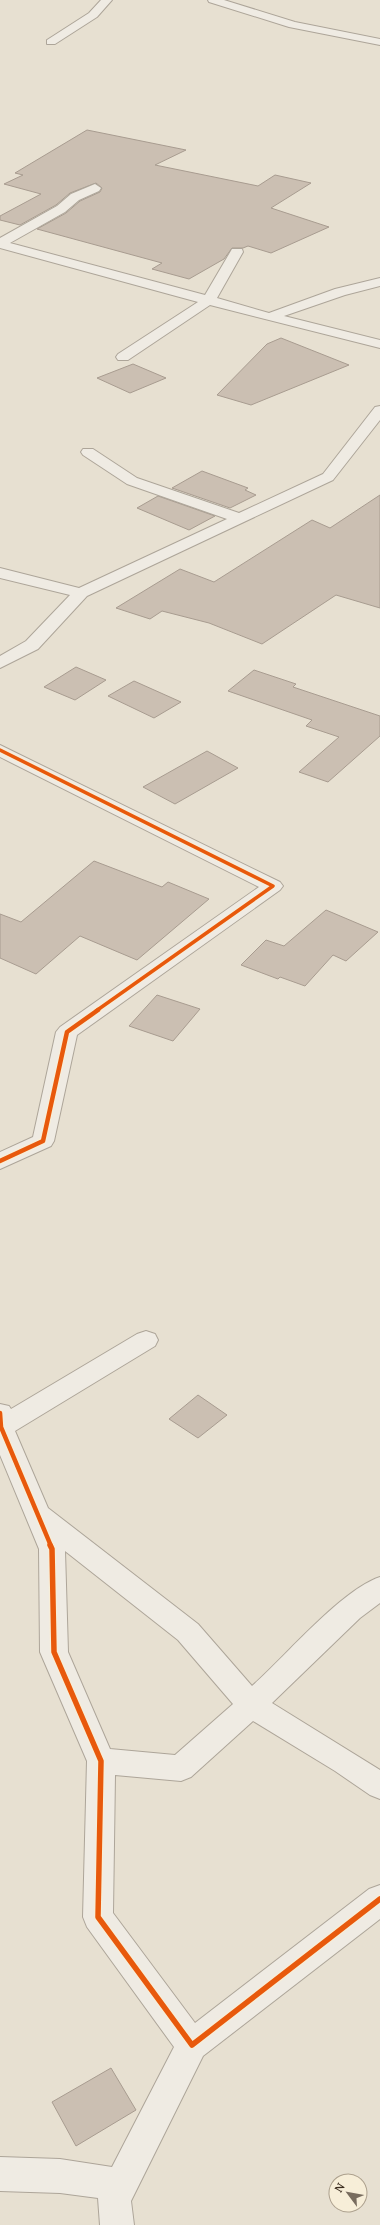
<svg xmlns="http://www.w3.org/2000/svg" width="380" height="2225" font-family="'PT Serif',serif">
	<style>
		.building { fill: #cbbfb2; stroke: #a89c90 }
		.lines { fill: none; stroke-linecap: round; stroke-linejoin: round }
		.minor-casing { stroke: #ada599; stroke-width: 2 }
		.minor { fill: #efebe3; fill-rule: evenodd }
		.cycleway-far2-casing { stroke: #f7eed8; stroke-width: 5.5 }
		.cycleway-far1-casing { stroke: #f7eed8; stroke-width: 7 }
		.cycleway-casing { stroke: #f7eed8; stroke-width: 8 }
		.cycleway-far2 { stroke: #e8590c; stroke-width: 3.5 }
		.cycleway-far1 { stroke: #e8590c; stroke-width: 4.5 }
		.cycleway { stroke: #e8590c; stroke-width: 5.5 }
	</style>
	<rect width="100%" height="100%" fill="#e7e0d1"/>
	<g class="building">
		<polygon points="87,130 186,150 155,165 258,186 275,175 311,183 271,208 329,227 271,253 248,246 243,248 232,248 224,259 189,279 152,269 162,263 37,229 66,213 80,201 100,192 102,188 96,183 70,193 56,205 20,225 0,220 0,216 41,194 4,184 23,175 15,173"/>
		<polygon points="281,338 349,365 251,405 217,395 267,344"/>
		<polygon points="133,364 166,378 130,393 97,378"/>
		<polygon points="202,471 248,488 245,490 256,495 230,508 172,488"/>
		<polygon points="380,495 380,608 336,595 262,644 209,623 162,611 150,619 116,608 180,569 214,582 312,520 330,528"/>
		<polygon points="158,496 215,516 189,530 137,508"/>
		<polygon points="76,667 106,680 75,700 44,687"/>
		<polygon points="254,670 296,684 293,687 380,716 380,736 328,782 299,772 339,737 306,726 312,720 228,691"/>
		<polygon points="134,681 181,702 154,718 108,696"/>
		<polygon points="207,751 238,768 175,804 143,787"/>
		<polygon points="94,861 162,887 168,882 209,899 137,960 80,936 36,974 0,958 0,914 21,922"/>
		<polygon points="326,910 378,932 346,961 333,955 305,986 280,977 278,979 241,965 266,940 284,946"/>
		<polygon points="157,995 200,1009 173,1041 129,1026"/>
		<polygon points="198,1395 227,1415 198,1438 169,1419"/>
		<polygon points="111,2068 136,2110 76,2146 52,2102"/>
	</g>
	<g class="lines">
		<defs>
			<g id="minor">
				<polygon points="101,0 112,0 97,17 55,44 47,44 47,40 89,13"/>
				<polygon points="208,0 224,0 295,22 380,39 380,45 289,27 209,2"/>
				<polygon points="95,184 101,188 99,191 79,200 65,212 10,243 205,295 232,249 242,249 243,252 217,298 269,313 335,289 380,278 380,286 345,295 284,316 380,340 380,348 210,305 128,360 118,360 116,357 118,354 198,302 0,248 0,238 57,206 71,194"/>
				<polygon points="380,406 380,420 333,480 87,596 38,649 0,668 0,656 26,641 70,595 0,578 0,568 79,588 227,519 127,484 83,455 81,452 83,449 93,449 137,478 239,513 323,474 375,407"/>
				<polygon points="0,745 280,882 283,886 280,890 77,1035 54,1141 51,1146 0,1169 0,1152 33,1137 56,1032 60,1027 259,887 0,757"/>
				<path d="M146 1331 155 1334 158 1340 155 1346 15 1431 48 1508 198 1624 252 1686C285 1657 341 1590 380 1577V1603L360 1618 272 1703 380 1770V1799L370 1795 335 1771 253 1721 191 1777 181 1781 115 1775 113 1913 195 2023 369 1889 380 1885V1919L203 2056 131 2201 134 2225H100L98 2198 60 2193 0 2191V2157L60 2159 112 2167 174 2047 87 1927 83 1917 87 1761 40 1652 39 1549 0 1455V1404L9 1406 11 1409 137 1334ZM65 1551 178 1640 233 1704 175 1755 110 1749 68 1652Z"/>
			</g>
		</defs>
		<use href="#minor" class="minor-casing"/>
		<use href="#minor" class="minor"/>
		<defs>
			<polyline id="cycleway-far2" points="0,750 273,886 96,1011"/>
			<g id="cycleway-far1">
				<polyline points="0,1161 43,1141 67,1032 98,1010"/>
				<polyline points="0,1413 1,1427 51,1546"/>
			</g>
			<polyline id="cycleway" points="50,1545 52,1549 54,1652 101,1761 98,1917 192,2045 380,1899"/>
		</defs>
		<use href="#cycleway-far2" class="cycleway-far2-casing"/>
		<use href="#cycleway-far1" class="cycleway-far1-casing"/>
		<use href="#cycleway" class="cycleway-casing"/>
		<use href="#cycleway-far2" class="cycleway-far2"/>
		<use href="#cycleway-far1" class="cycleway-far1"/>
		<use href="#cycleway" class="cycleway"/>
	</g>
	<g transform="translate(348 2193) rotate(302)"><circle r="19" fill="#f7eed8" stroke="#ada18e"/>
	<path d="M0-3L7 15L0 10L-7 15Z" fill="#786c5e"/>
	<text y="-6" font-size="11" font-weight="bold" text-anchor="middle" fill="#3d2e20">N</text>
	</g>
</svg>
